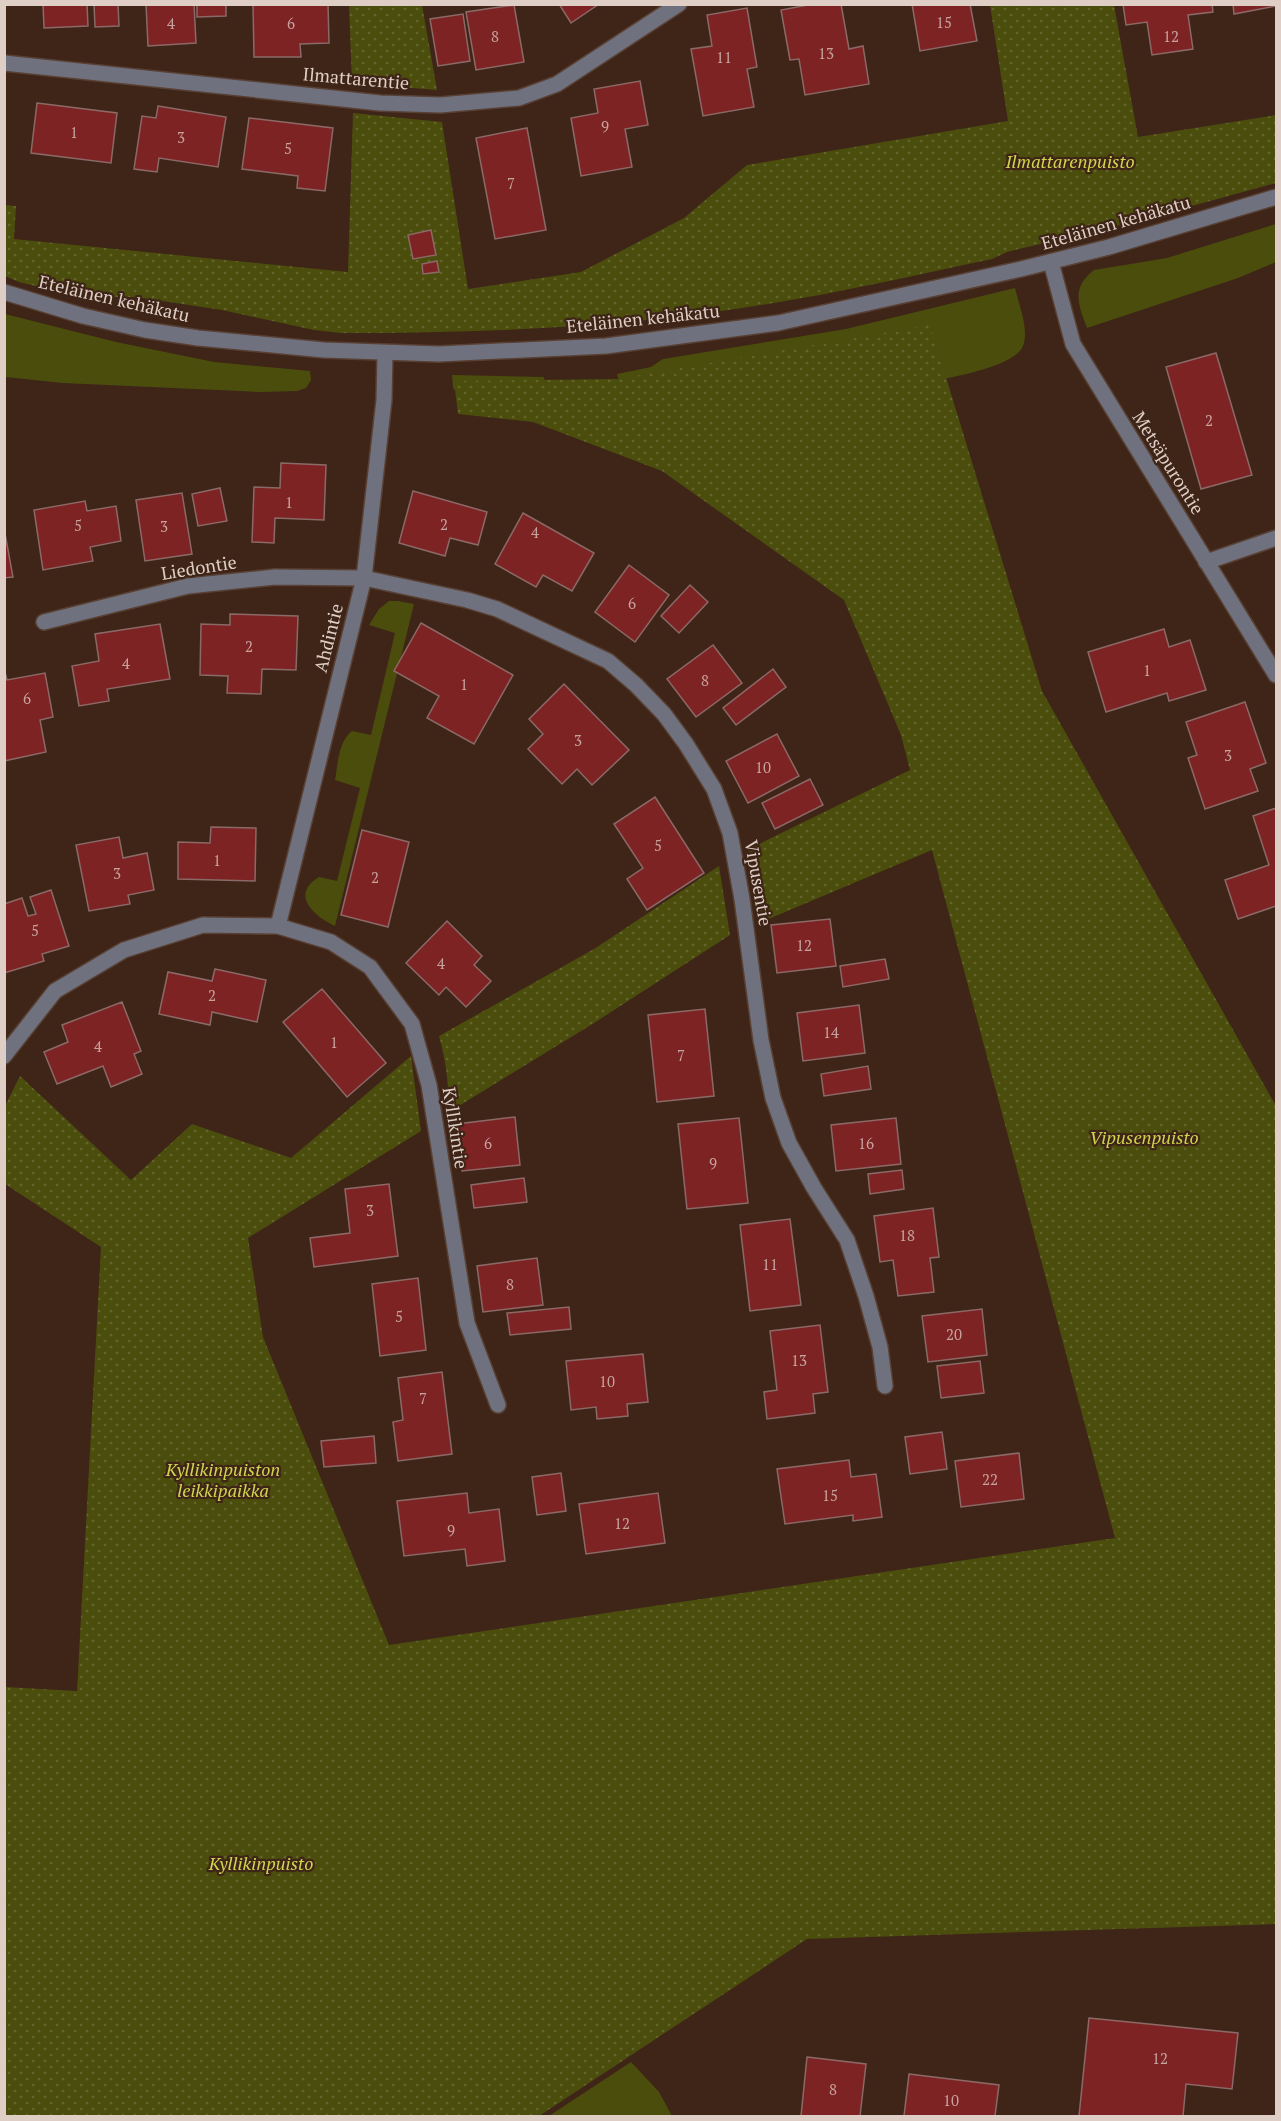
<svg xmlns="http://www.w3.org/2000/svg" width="1281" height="2121" font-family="'PT Serif',serif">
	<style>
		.grass { fill: #4b4d0c }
		.park { fill: url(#park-dots) }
		.building { fill: #7e2324; stroke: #8b6966; stroke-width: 1.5 }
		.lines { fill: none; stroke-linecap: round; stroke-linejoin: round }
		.minor-casing { stroke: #584034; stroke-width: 18 }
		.minor { stroke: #70717e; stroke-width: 15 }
		.labels { text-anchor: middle; stroke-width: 4.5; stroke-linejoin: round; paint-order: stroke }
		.number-label { font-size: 15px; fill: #c7a39e }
		.street-label { font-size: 18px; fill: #dfcec6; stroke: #3e2518 }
		.park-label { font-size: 18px; font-style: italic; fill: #d0d54e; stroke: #3e2518 }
	</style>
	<defs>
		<pattern id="park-dots" width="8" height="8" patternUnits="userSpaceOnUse" patternTransform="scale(1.5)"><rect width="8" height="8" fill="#4b4d0c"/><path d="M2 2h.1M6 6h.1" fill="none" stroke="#64652e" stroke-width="1.8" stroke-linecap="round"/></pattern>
	</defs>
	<rect width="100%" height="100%" fill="#3e2518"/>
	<g class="grass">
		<path d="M1276 224V262L1238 278 1087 328C1078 304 1071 288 1094 270L1167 258Z"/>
		<path d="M1015 288C1019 305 1028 326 1024 343 1019 368 945 378 923 383L619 382 617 374 651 367 663 359 846 329Z"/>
		<polygon points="5,314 116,342 214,362 310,371 311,380 306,388 297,391 260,392 63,383 5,377"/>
		<polygon points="452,375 544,377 545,387 461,398 453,388"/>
		<path d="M389 601H398L414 604 335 926C315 917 289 895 319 877L337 881 360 788 335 780C338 764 338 742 352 731L371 735 395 633 369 625 379 609Z"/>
		<polygon points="631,2062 659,2092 672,2116 549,2116"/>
	</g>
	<g class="park">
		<polygon points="349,5 422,5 437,90 352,83"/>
		<path d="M990 5H1114L1138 137 1276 115V183L1141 220 1007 252 992 259C911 276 830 295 748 307 613 328 477 333 341 333L314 330 222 310 136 297H82L19 282 5 276V205L16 206 14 239 348 272 353 113 442 122 468 289 581 272 684 218 747 165 1008 121Z"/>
		<polygon points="930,325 1042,691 1276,1106 1276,1924 807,1939 539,2116 5,2116 5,1687 77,1691 101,1247 5,1184 5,1106 20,1076 131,1180 192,1124 291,1158 411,1056 421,1131 248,1238 263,1337 389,1645 1115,1538 932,850 759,923 754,873 749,849 910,770 901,735 844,600 662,471 533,422 458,414 454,381 618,379"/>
		<path d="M719 866 730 935 594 1023 449 1112C449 1085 446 1061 439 1036L594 949Z"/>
	</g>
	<g class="building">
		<polygon points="43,4 87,4 88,26 44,28"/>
		<polygon points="94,4 118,4 119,26 95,27"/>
		<polygon points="146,4 194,4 196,43 148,46"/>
		<polygon points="197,4 226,4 226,16 197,17"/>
		<polygon points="253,4 328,4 329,43 300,44 301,57 254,57"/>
		<polygon points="559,4 599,4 571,23"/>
		<polygon points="813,4 841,4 849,49 863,46 869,84 805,95 799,59 790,60 781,10"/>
		<polygon points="912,4 970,4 977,41 920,51"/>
		<polygon points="1123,4 1212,4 1213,12 1188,15 1193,49 1152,55 1147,22 1126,25"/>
		<polygon points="1233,4 1276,4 1276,6 1234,14"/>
		<polygon points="514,5 524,62 476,70 466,12"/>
		<polygon points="747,8 757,67 747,69 754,107 703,116 691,49 712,46 707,15"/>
		<polygon points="463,14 470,61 438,66 430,19"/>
		<polygon points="640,81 648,125 625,129 632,167 581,176 571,118 598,113 594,89"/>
		<polygon points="37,103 117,113 111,163 31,153"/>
		<polygon points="158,106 226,117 218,167 159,158 157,172 134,169 142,116 156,118"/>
		<polygon points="249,118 333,128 325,191 297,188 298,176 242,169"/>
		<polygon points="527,128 546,230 495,239 476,138"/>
		<polygon points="431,230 436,255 413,259 408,235"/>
		<polygon points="437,261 439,272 423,274 422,264"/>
		<polygon points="1216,353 1252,475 1201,489 1166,367"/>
		<polygon points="281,463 326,465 324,520 275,518 274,543 252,542 254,487 280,488"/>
		<polygon points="220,488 227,521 198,526 192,494"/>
		<polygon points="413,491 487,512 478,545 450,538 445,556 399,543"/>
		<polygon points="182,493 192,554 145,561 136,500"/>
		<polygon points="85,501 87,511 116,506 121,541 90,547 93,561 43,570 34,510"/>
		<polygon points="523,513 594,553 572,591 543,575 536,587 495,564"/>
		<polygon points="4,528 13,577 4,578"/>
		<polygon points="629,565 669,595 635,642 595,612"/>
		<polygon points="690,585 708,602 679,633 661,616"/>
		<polygon points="230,614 298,616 296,670 262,669 261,694 227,693 228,676 200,675 201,624 230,625"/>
		<polygon points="421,623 513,675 474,744 427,718 439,696 394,671"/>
		<polygon points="160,624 170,679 107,689 109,701 79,706 72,666 99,661 95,634"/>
		<polygon points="1164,629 1169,647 1190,640 1206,690 1169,701 1167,693 1106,712 1088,652"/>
		<polygon points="713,645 742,683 696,717 667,679"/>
		<polygon points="4,668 7,680 45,673 53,717 40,720 46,752 4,761"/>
		<polygon points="773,669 786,687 736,725 723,708"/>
		<polygon points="564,684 629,750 592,785 577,769 562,784 528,749 543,734 529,719"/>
		<polygon points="1245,702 1266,763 1250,769 1258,791 1205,809 1188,758 1197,755 1186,722"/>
		<polygon points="777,734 799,776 748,803 726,761"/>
		<polygon points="810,779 823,805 775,829 762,803"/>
		<polygon points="655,797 704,873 647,910 627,879 643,868 614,824"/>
		<polygon points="1276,808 1276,906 1238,919 1225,880 1269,865 1253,816"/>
		<polygon points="211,827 256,828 255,881 178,879 178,842 210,843"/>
		<polygon points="362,830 409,842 388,927 341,915"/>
		<polygon points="119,837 123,858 147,853 154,890 128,895 130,904 89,911 76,845"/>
		<polygon points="51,890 69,946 42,954 44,961 4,973 4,904 22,898 28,916 36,914 30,897"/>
		<polygon points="830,919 836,966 777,973 771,925"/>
		<polygon points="447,921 482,956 474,965 491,981 466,1007 446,987 439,995 406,963"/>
		<polygon points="885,959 889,979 843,987 840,966"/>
		<polygon points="215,969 266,980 257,1022 212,1012 210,1025 159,1014 168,972 212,981"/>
		<polygon points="322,989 386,1063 347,1097 283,1022"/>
		<polygon points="122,1002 141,1051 134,1054 142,1074 111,1087 103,1066 57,1084 44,1052 68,1042 62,1025"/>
		<polygon points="859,1005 865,1053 803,1061 797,1013"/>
		<polygon points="705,1009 714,1096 657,1102 648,1015"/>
		<polygon points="868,1066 871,1089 824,1096 821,1074"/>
		<polygon points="515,1117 520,1165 462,1171 457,1124"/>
		<polygon points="739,1118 748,1203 687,1209 678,1124"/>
		<polygon points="896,1118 901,1164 836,1171 831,1125"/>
		<polygon points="902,1170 904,1189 870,1194 868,1174"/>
		<polygon points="524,1178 527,1202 474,1208 471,1185"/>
		<polygon points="389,1184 398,1256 314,1267 310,1238 350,1233 345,1189"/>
		<polygon points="933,1208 939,1257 930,1258 934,1292 898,1296 893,1260 880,1262 874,1216"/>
		<polygon points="790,1219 801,1305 750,1311 740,1225"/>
		<polygon points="537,1258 543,1305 483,1312 477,1266"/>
		<polygon points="418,1278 426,1350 380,1356 372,1284"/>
		<polygon points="569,1307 571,1329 510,1335 507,1313"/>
		<polygon points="982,1309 987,1355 928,1362 922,1316"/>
		<polygon points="820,1325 828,1392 813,1394 815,1413 767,1419 764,1392 777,1390 770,1331"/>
		<polygon points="643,1354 648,1402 627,1404 628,1416 597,1419 596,1407 571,1410 566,1361"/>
		<polygon points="980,1361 984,1393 941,1398 937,1366"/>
		<polygon points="442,1372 452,1454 398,1461 393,1422 403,1420 398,1378"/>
		<polygon points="942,1432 947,1469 910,1474 905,1437"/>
		<polygon points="374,1436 376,1463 324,1467 321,1441"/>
		<polygon points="1019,1453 1024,1499 961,1507 955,1461"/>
		<polygon points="849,1460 851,1477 876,1474 882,1517 853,1521 853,1515 785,1524 777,1469"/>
		<polygon points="561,1473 566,1511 537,1515 532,1477"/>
		<polygon points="467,1493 469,1513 499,1509 505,1561 467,1566 465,1549 404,1556 397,1501"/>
		<polygon points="658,1493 665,1543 586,1554 579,1504"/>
		<polygon points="1089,2018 1238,2033 1232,2089 1186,2084 1183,2116 1079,2116"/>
		<polygon points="807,2057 866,2064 860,2116 801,2116"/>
		<polygon points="909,2074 999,2085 995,2116 904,2116"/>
	</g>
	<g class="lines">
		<defs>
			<g id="minor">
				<polyline points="4,63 380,103 440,105 519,98 557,84 679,4"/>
				<polyline points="1051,262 1073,344 1276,675"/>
				<polyline points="4,292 83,316 145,330 198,338 324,350 439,354 606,346 778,323 1021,269 1109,247 1276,197"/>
				<polyline points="1206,562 1276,538"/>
				<polyline points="44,622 188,586 275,577 364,578 467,600 497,609 608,661 636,685 664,714 686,744 714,789 730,833 742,899 761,1040 773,1098 789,1143 814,1188 847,1240 866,1296 880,1347 885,1386"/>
				<polyline points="278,926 364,578 384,400 385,353"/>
				<polyline points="4,1056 55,991 124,950 203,925 278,926 331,942 370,967 412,1024 429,1085 467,1323 498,1405"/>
			</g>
		</defs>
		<use href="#minor" class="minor-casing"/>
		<use href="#minor" class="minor"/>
	</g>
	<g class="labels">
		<g class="number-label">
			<text x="944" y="28">15</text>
			<text x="171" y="29">4</text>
			<text x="291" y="29">6</text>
			<text x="495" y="42">8</text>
			<text x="1171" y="42">12</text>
			<text x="826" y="59">13</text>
			<text x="724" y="63">11</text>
			<text x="605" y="132">9</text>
			<text x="74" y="138">1</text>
			<text x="181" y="143">3</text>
			<text x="288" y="154">5</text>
			<text x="511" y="189">7</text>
			<text x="1209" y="426">2</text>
			<text x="289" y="508">1</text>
			<text x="444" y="530">2</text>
			<text x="78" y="531">5</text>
			<text x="164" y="532">3</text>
			<text x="535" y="538">4</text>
			<text x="632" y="609">6</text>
			<text x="249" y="652">2</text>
			<text x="126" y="669">4</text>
			<text x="1147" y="676">1</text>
			<text x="705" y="686">8</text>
			<text x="464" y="690">1</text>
			<text x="27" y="704">6</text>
			<text x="578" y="746">3</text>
			<text x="1228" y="761">3</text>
			<text x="763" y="773">10</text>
			<text x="658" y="851">5</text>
			<text x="217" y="866">1</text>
			<text x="117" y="879">3</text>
			<text x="375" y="883">2</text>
			<text x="35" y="936">5</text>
			<text x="804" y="951">12</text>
			<text x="441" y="969">4</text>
			<text x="212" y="1001">2</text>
			<text x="831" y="1038">14</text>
			<text x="334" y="1048">1</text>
			<text x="98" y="1052">4</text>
			<text x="681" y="1061">7</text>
			<text x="488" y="1149">6</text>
			<text x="866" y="1149">16</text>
			<text x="713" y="1169">9</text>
			<text x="370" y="1216">3</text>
			<text x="907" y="1241">18</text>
			<text x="770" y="1270">11</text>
			<text x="510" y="1290">8</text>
			<text x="399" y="1322">5</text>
			<text x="954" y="1340">20</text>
			<text x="799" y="1366">13</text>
			<text x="607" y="1387">10</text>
			<text x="423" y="1404">7</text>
			<text x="990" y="1485">22</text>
			<text x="830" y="1501">15</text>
			<text x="622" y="1529">12</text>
			<text x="451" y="1536">9</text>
			<text x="1160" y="2064">12</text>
			<text x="833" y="2095">8</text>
			<text x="951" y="2106">10</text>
		</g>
		<g class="street-label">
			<text transform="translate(356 79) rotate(5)" y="6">Ilmattarentie</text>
			<text transform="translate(1116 223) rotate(-16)" y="6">Eteläinen kehäkatu</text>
			<text transform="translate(114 299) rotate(13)" y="6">Eteläinen kehäkatu</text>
			<text transform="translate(643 319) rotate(-6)" y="6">Eteläinen kehäkatu</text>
			<text transform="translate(1168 463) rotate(58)" y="6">Metsäpurontie</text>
			<text transform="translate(199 568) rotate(-9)" y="6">Liedontie</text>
			<text transform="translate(329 638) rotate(-76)" y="6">Ahdintie</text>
			<text transform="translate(758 883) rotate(80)" y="6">Vipusentie</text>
			<text transform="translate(455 1128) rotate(81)" y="6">Kyllikintie</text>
		</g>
		<g class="park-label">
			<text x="1070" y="168">Ilmattarenpuisto</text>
			<text x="1144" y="1144">Vipusenpuisto</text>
			<text x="223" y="1476">Kyllikinpuiston<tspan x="223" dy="21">leikkipaikka</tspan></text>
			<text x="261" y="1870">Kyllikinpuisto</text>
		</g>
	</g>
	<rect width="1281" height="2121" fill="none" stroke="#dfcec6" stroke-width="12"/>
</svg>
